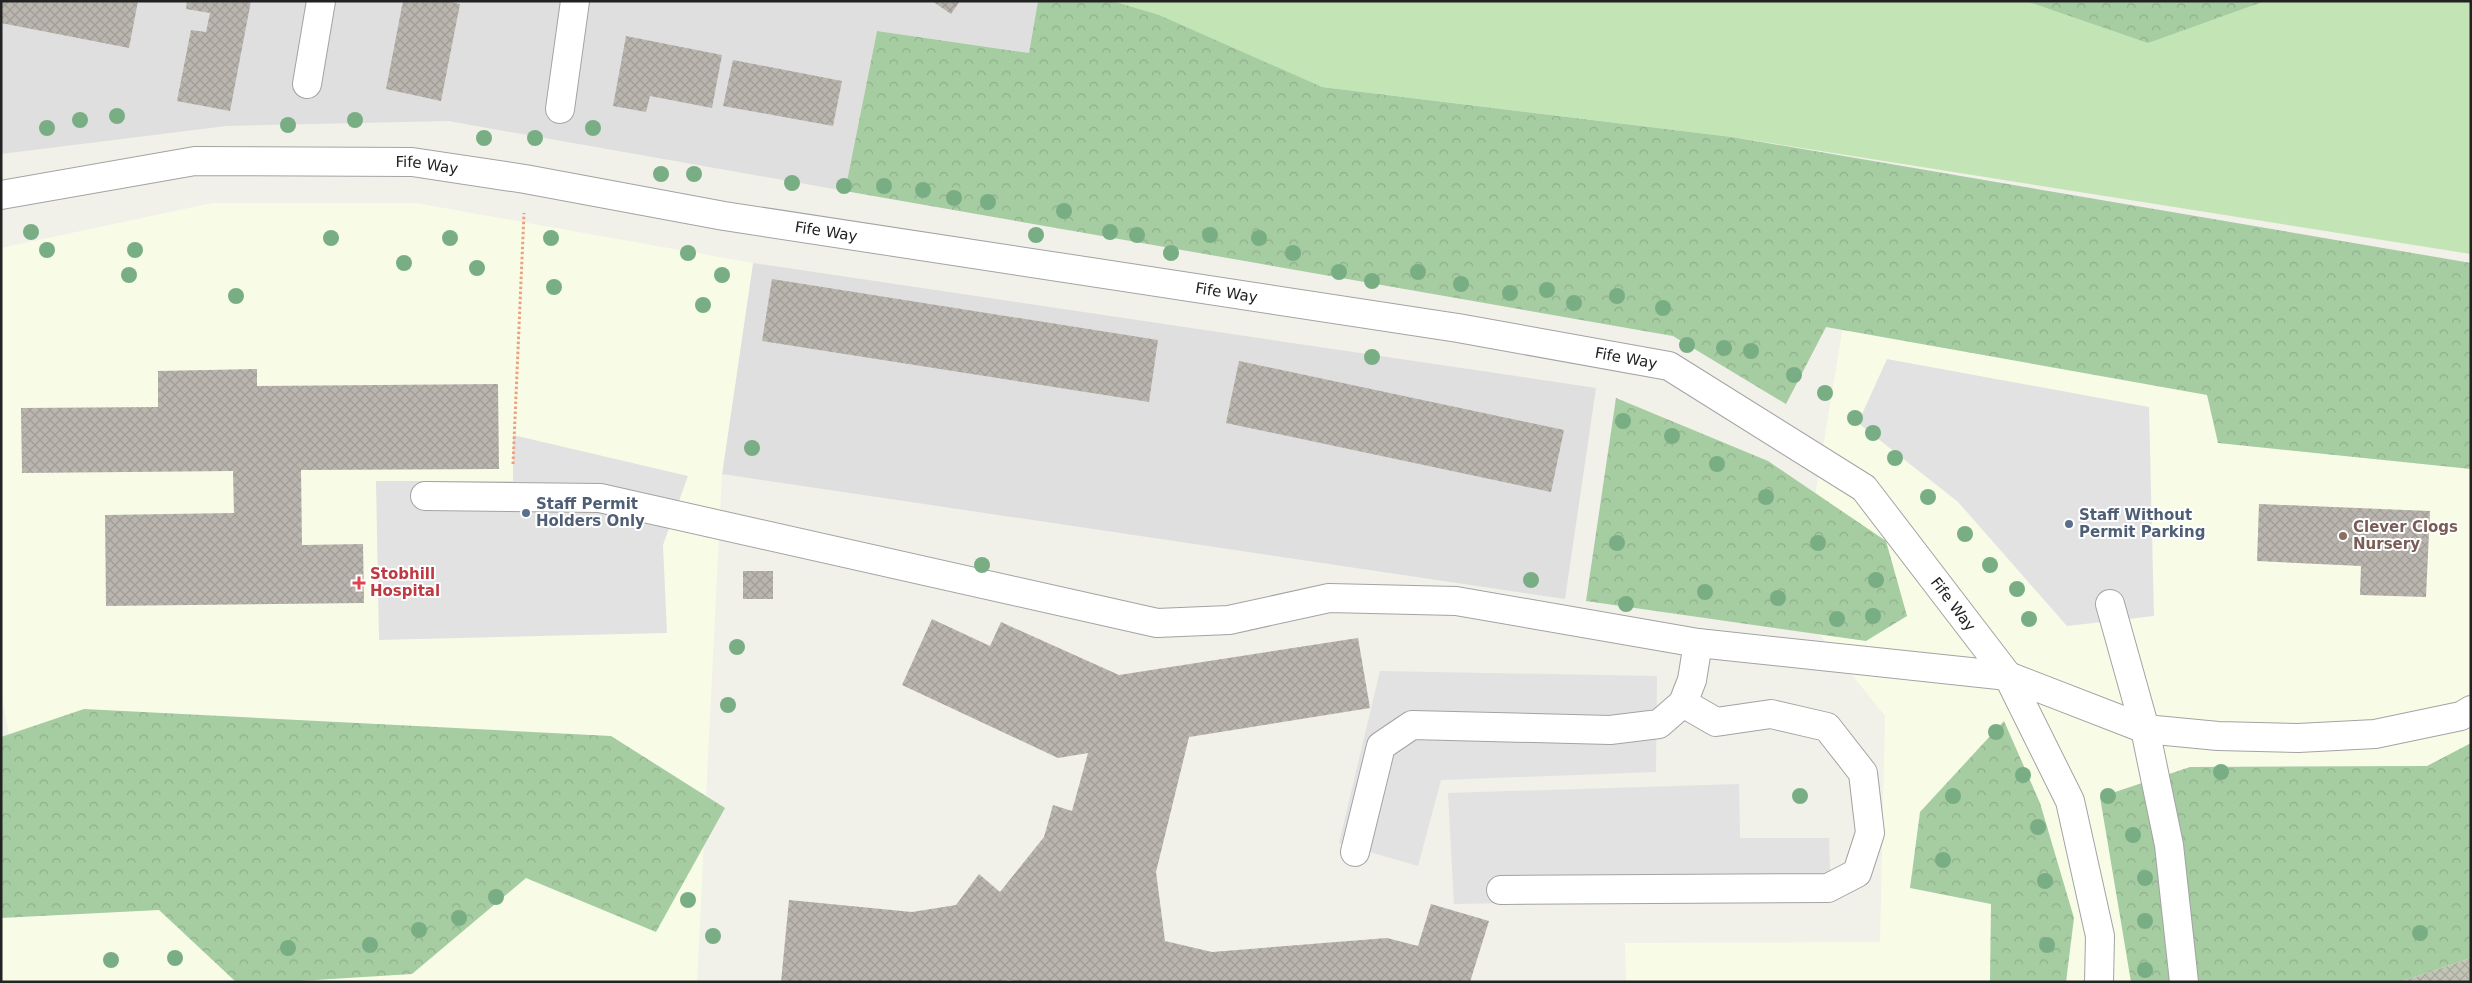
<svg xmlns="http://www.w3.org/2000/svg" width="2472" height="983" font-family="'DejaVu Sans',sans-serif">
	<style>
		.residential { fill: #e0dfdf }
		.education { fill: #f8fce7 }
		.construction { fill: url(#construction-cross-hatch) }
		.grass { fill: #c3e5b5 }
		.forest { fill: url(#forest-crowns) }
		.parking { fill: #e2e2e2 }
		.building { fill: url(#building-cross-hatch) }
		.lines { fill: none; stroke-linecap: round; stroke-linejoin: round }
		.minor-casing { stroke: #a3a3a3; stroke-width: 30 }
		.path { stroke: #eda07e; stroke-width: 3; stroke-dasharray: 2.5 2.5; stroke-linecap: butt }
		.minor { stroke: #fff; stroke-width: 28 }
		.tree { fill: #79ae85 }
		.service-dot { fill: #5c6f8a; stroke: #fff; stroke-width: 2 }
		.education-dot { fill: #8d6e63; stroke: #fff; stroke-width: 2 }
		.health-dot { fill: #e0444e; stroke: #fff; stroke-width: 2 }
		.labels { text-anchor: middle; stroke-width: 4; stroke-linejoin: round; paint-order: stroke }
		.street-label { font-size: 15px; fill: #222; stroke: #fff }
		.service-label { font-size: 15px; font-weight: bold; fill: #4e5e75; stroke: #fff; text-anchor: start }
		.education-label { font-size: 15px; font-weight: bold; fill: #785e54; stroke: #fff; text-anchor: start }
		.health-label { font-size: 15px; font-weight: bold; fill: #be3a42; stroke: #fff; text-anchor: start }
	</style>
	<defs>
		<pattern id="construction-cross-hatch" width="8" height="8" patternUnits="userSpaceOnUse" patternTransform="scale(1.25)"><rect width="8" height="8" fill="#c2c5b5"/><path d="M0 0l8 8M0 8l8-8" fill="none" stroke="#a6a99b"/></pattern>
		<pattern id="forest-crowns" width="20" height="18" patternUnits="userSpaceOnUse" patternTransform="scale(1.25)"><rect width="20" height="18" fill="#a6cca2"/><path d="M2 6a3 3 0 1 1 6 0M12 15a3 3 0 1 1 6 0" fill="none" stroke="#8faf8b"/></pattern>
		<pattern id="building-cross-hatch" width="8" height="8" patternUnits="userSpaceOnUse" patternTransform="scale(1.25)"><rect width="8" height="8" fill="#bab6af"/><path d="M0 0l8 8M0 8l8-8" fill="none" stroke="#a09c96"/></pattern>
	</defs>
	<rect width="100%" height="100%" fill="#f1f0e9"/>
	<g class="residential">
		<polygon points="1,1 1038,1 1029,53 877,31 845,191 448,121 226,126 1,154"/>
		<polygon points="753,263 1596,388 1565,599 722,474"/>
	</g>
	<g class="education">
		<polygon points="212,203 416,203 753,263 722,474 697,982 1,982 1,795 18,783 1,692 1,248"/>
		<polygon points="1844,320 2471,425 2471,982 1626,982 1625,943 1880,942 1885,716 1797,606"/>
	</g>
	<polygon class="construction" points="2471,958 2471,982 2400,982"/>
	<polygon class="grass" points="1038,1 2471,1 2471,254 1732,137 1322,87"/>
	<g class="forest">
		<polygon points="1038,1 1112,1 1159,15 1322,87 1732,137 2471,263 2471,469 2218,443 2207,395 1826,327 1786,404 1673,336 845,191 877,31 1029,53"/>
		<polygon points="2026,1 2265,1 2148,43"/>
		<polygon points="1616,398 1768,461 1886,541 1907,616 1866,641 1586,601"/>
		<polygon points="84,709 611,736 725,808 656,932 526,878 412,974 283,982 236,982 159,910 1,918 1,737"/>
		<polygon points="2004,721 2040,803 2074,918 2066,982 1990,982 1991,904 1910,888 1920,812"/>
		<polygon points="2471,743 2471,958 2400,982 2131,982 2100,797 2190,767 2427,766"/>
	</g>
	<g class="parking">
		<polygon points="1887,359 2149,407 2154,616 2067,626 1958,502 1858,423"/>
		<polygon points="513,435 688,476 663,545 667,633 379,640 376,481 513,481"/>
		<polygon points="1380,671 1657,676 1656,772 1441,780 1418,866 1339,843"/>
		<polygon points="1739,784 1740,838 1829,838 1831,897 1454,904 1448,793"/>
	</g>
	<g class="building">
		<polygon points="1,1 138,1 129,48 1,23"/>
		<polygon points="187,1 251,1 230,111 177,101 191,30 206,32 210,13 186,9"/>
		<polygon points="403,1 446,1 460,4 441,101 386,89"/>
		<polygon points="932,1 960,1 951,14"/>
		<polygon points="626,36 722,55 712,108 650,96 646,112 613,106"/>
		<polygon points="733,60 842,81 833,126 723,106"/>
		<polygon points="772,279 1158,340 1149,402 762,341"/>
		<polygon points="1239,361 1564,430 1551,492 1226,423"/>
		<polygon points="257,369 257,386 498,384 499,469 301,470 302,545 363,544 364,603 106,606 105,515 234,513 233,471 22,473 21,408 158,407 158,371"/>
		<polygon points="2259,504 2430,511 2426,597 2360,595 2361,566 2257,561"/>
		<rect x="743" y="571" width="30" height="28"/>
		<polygon points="932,619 990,646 1001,622 1119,675 1358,638 1370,708 1189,737 1156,872 1165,941 1212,952 1387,938 1418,946 1431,904 1489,921 1470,982 1016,982 1009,980 1001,982 781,982 789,900 912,912 956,905 979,874 1000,892 1044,837 1053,805 1072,811 1088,753 1058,758 902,685"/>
	</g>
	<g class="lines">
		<defs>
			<g id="minor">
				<polyline points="307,84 321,1"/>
				<polyline points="560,109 575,1"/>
				<path id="s1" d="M1 195 195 161 412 162 525 179 724 216 1458 328 1669 366 1864 488 2008 676 2070 801 2100 936 2099 982"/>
				<polyline points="425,496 600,498 1157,623 1229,620 1329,598 1456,601 1698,643 2008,676 2145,729 2218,736 2298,738 2375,734 2461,716 2471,710"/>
				<polyline points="2110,604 2145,729 2169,845 2184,982"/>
				<polyline points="1355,852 1381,746 1412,725 1610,730 1659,724 1683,703 1692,680 1698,643"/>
				<polyline points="1501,890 1828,888 1857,873 1870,833 1863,773 1827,727 1771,714 1716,722 1683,703"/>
			</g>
		</defs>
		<use href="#minor" class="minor-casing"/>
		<polyline class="path" points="513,464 524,213"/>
		<use href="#minor" class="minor"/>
	</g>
	<g class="tree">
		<circle cx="117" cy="116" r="8"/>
		<circle cx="80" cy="120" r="8"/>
		<circle cx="355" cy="120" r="8"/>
		<circle cx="288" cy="125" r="8"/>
		<circle cx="47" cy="128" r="8"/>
		<circle cx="593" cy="128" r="8"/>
		<circle cx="484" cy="138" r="8"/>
		<circle cx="535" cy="138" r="8"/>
		<circle cx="661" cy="174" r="8"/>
		<circle cx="694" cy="174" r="8"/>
		<circle cx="792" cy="183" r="8"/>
		<circle cx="844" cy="186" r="8"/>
		<circle cx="884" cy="186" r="8"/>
		<circle cx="923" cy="190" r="8"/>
		<circle cx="954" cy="198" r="8"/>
		<circle cx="988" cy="202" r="8"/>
		<circle cx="1064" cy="211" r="8"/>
		<circle cx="31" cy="232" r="8"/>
		<circle cx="1110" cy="232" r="8"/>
		<circle cx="1036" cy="235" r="8"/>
		<circle cx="1137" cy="235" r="8"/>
		<circle cx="1210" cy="235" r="8"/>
		<circle cx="331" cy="238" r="8"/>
		<circle cx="450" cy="238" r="8"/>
		<circle cx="551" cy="238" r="8"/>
		<circle cx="1259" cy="238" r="8"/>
		<circle cx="47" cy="250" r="8"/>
		<circle cx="135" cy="250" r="8"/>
		<circle cx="688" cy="253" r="8"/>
		<circle cx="1171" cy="253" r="8"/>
		<circle cx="1293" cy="253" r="8"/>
		<circle cx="404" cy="263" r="8"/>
		<circle cx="477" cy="268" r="8"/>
		<circle cx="1339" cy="272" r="8"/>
		<circle cx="1418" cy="272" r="8"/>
		<circle cx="129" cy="275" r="8"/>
		<circle cx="722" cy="275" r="8"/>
		<circle cx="1372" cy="281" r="8"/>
		<circle cx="1461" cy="284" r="8"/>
		<circle cx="554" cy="287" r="8"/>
		<circle cx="1547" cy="290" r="8"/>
		<circle cx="1510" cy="293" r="8"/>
		<circle cx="236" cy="296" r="8"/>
		<circle cx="1617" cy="296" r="8"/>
		<circle cx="1574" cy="303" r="8"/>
		<circle cx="703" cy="305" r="8"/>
		<circle cx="1663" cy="308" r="8"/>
		<circle cx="1687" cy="345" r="8"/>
		<circle cx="1724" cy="348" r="8"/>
		<circle cx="1751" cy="351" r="8"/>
		<circle cx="1372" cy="357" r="8"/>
		<circle cx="1794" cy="375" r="8"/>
		<circle cx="1825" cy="393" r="8"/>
		<circle cx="1855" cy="418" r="8"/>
		<circle cx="1623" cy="421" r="8"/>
		<circle cx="1873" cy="433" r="8"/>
		<circle cx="1672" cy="436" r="8"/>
		<circle cx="752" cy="448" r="8"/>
		<circle cx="1895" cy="458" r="8"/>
		<circle cx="1717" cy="464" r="8"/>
		<circle cx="1766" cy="497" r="8"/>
		<circle cx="1928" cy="497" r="8"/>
		<circle cx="1965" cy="534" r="8"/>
		<circle cx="1617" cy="543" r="8"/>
		<circle cx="1818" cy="543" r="8"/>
		<circle cx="982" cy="565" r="8"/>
		<circle cx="1990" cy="565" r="8"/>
		<circle cx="1531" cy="580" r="8"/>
		<circle cx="1876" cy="580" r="8"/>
		<circle cx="2017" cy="589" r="8"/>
		<circle cx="1705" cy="592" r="8"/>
		<circle cx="1778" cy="598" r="8"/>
		<circle cx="1626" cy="604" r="8"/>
		<circle cx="1873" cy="616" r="8"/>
		<circle cx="1837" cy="619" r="8"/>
		<circle cx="2029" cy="619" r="8"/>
		<circle cx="737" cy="647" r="8"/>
		<circle cx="728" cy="705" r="8"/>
		<circle cx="1996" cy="732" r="8"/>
		<circle cx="2221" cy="772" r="8"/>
		<circle cx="2023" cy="775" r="8"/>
		<circle cx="1800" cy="796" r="8"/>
		<circle cx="1953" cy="796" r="8"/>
		<circle cx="2108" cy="796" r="8"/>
		<circle cx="2038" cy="827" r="8"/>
		<circle cx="2133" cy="835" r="8"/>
		<circle cx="1943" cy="860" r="8"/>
		<circle cx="2145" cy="878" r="8"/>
		<circle cx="2045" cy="881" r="8"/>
		<circle cx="496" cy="897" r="8"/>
		<circle cx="688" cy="900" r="8"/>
		<circle cx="459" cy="918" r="8"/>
		<circle cx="2145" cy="921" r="8"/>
		<circle cx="419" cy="930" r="8"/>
		<circle cx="2420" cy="933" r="8"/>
		<circle cx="713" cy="936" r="8"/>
		<circle cx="370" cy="945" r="8"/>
		<circle cx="2047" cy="945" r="8"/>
		<circle cx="288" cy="948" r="8"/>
		<circle cx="175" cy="958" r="8"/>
		<circle cx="111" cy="960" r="8"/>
		<circle cx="2145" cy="970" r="8"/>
	</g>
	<g class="service-dot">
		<circle cx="526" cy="513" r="5"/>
		<circle cx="2069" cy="524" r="5"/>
	</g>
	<circle class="education-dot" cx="2343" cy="536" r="5"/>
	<path class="health-dot" d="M356.5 575.5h5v5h5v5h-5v5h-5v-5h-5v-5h5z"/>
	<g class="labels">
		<g class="street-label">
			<text dy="5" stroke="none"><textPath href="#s1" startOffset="429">Fife Way</textPath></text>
			<text dy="5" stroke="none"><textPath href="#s1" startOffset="834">Fife Way</textPath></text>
			<text dy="5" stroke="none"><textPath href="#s1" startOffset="1239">Fife Way</textPath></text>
			<text dy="5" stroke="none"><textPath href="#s1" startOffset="1644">Fife Way</textPath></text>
			<text dy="5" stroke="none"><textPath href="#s1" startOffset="2064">Fife Way</textPath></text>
		</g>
		<g class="service-label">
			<text x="536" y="509">Staff Permit<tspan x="536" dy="17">Holders Only</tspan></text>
			<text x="2079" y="520">Staff Without<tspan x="2079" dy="17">Permit Parking</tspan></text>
		</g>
		<g class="education-label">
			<text x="2353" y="532">Clever Clogs<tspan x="2353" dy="17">Nursery</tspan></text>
		</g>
		<g class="health-label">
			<text x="370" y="579">Stobhill<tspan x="370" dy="17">Hospital</tspan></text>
		</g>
	</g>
	<rect width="2472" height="983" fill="none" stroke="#222222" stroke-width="5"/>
</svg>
